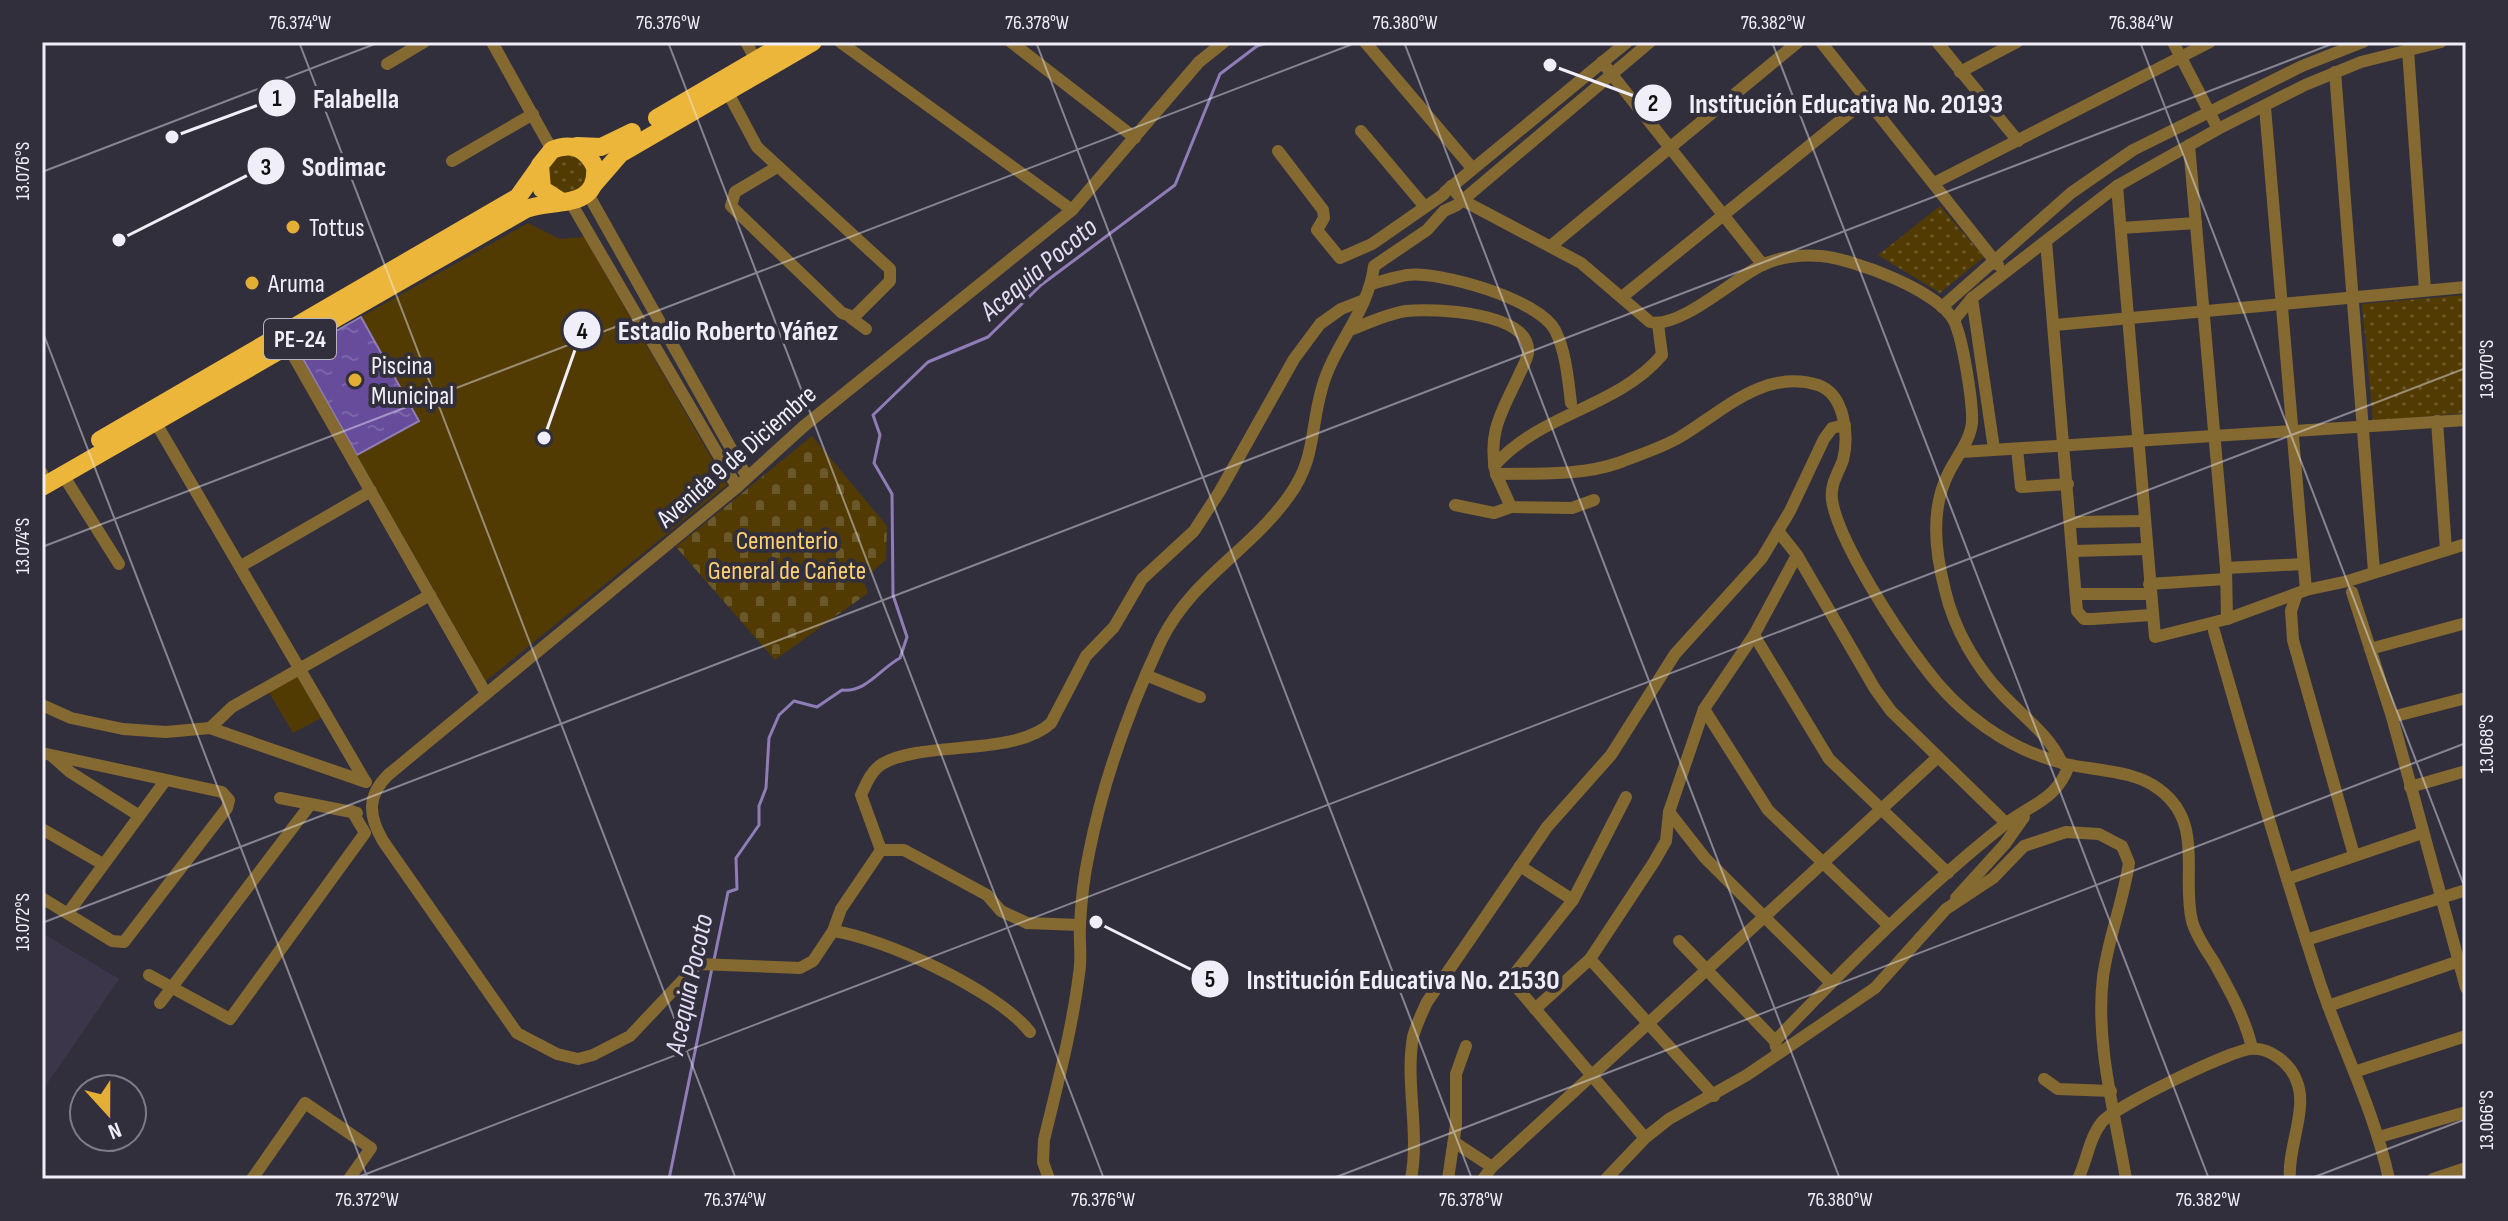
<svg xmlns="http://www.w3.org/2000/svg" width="2508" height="1221" font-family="'Sofia Sans Condensed',sans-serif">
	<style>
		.built { fill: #3c364a }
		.green { fill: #513b02 }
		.cemetery { fill: url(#cemetery-stones) }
		.park { fill: url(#park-dots) }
		.water { fill: url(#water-ripples); stroke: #8f7db7; stroke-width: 2 }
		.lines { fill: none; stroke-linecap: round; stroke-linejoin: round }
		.stream { stroke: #8f7db7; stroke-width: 3 }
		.minor { stroke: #846930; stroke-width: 12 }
		.highway { stroke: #ecb63b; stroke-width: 18 }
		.ticks { fill: none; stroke: #f0eef8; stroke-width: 2; stroke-opacity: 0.45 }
		.poi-dot { fill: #e3ae34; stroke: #322f3d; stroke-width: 3 }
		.labels { text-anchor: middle; stroke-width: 8; stroke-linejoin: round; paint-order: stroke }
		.shield { fill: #322f3d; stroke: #b7b5c0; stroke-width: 2 }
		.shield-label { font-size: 24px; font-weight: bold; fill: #f0eef8 }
		.poi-label { font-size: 26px; fill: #f0eef8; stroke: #322f3d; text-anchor: start }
		.street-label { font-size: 26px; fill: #f0eef8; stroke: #322f3d }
		.park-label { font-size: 26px; fill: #fccf72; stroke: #322f3d }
		.water-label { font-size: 28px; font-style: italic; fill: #e4def5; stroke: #322f3d }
		.leader { fill: none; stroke: #f0eef8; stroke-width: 3 }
		.callout-dot { fill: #f0eef8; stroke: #322f3d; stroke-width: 3 }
		.mark-label { font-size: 24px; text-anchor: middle; font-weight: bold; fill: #111 }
		.callout-label { font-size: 28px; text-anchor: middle; font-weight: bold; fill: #f0eef8; stroke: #322f3d; stroke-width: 8; stroke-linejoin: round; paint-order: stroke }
		.neatline { fill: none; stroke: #f0eef8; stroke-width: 3 }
		.ticks-label { font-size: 20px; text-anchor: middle; fill: #f0eef8 }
	</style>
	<defs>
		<pattern id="cemetery-stones" width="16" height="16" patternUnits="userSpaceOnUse" patternTransform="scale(2)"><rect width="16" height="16" fill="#513b02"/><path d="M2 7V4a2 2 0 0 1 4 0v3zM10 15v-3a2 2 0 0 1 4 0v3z" fill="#6a5828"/></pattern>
		<pattern id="park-dots" width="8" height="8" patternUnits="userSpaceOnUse" patternTransform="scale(2)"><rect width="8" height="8" fill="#513b02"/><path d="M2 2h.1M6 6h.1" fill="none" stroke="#6a5828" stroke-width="1.8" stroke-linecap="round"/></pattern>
		<pattern id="water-ripples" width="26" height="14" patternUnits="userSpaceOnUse" patternTransform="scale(2)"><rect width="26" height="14" fill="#664c9b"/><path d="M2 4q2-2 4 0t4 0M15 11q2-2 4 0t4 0" fill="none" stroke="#7c66aa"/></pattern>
	</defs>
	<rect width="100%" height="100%" fill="#322f3d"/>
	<polygon class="built" points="42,933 119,979 42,1091"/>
	<g class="green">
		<polygon points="528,223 560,239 584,237 727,485 486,681 357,455 419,421 361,317"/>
		<polygon points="295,673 321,718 293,733 267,689"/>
	</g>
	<polygon class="cemetery" points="812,436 887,526 886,560 863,579 868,593 775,660 676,547"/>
	<g class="park">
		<path d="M571 153 588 167 585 188 565 196 548 186C547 163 550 160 571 153Z"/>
		<polygon points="1940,206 1984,257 1940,293 1878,255"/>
		<polygon points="2465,295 2466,413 2373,421 2362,304"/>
	</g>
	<polygon class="water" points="361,317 419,421 357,455 299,352"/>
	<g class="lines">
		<g class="stream">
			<path d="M714 960 728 892 737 889 736 858 759 825V806L766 788 769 738 779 715 794 701 817 707 842 690C866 693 881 668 900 658L907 637 893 595 892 494 874 463 880 435 873 415 928 362 988 337 1041 285 1175 185 1220 74 1257 46 1270 42"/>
			<polyline points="669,1179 712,968"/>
		</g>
		<g class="minor">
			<polyline points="492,42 552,150"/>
			<polyline points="746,42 758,64"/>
			<polyline points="840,42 1072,210"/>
			<polyline points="1011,42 1135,138"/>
			<polyline points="1365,42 1472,168"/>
			<polyline points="1821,42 1998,265"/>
			<polyline points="1937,42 2018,141"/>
			<polyline points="2173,42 2218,129"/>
			<polyline points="2408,50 2425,290"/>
			<polyline points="1602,62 1763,265"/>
			<polyline points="387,64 424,42"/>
			<polyline points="1960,72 2017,42"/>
			<polyline points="2335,72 2374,571"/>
			<polyline points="727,91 757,147 890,269 890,281 854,317 842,313 731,206 735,192 777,167"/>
			<polyline points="2265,107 2306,590"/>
			<polyline points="1361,131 1425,207"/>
			<polyline points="2189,145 2226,568 2227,619"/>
			<polyline points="1278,151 1323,210 1324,218 1317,230 1340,258 1372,244 1444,194"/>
			<polyline points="452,161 533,114"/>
			<polyline points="1934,183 2210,42"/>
			<path d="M1451 186 1462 200 1581 263 1650 322C1680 329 1733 279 1762 265 1779 257 1802 254 1821 256 1854 259 1939 291 1954 321 1963 339 1973 403 1972 423 1970 441 1957 456 1949 472 1930 509 1935 551 1945 590 1954 629 1976 667 2003 695 2026 719 2048 734 2062 763"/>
			<polyline points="2117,186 2155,637 2227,619 2306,590 2348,581 2466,544"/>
			<polyline points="1445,192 1627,42"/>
			<polyline points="588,194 747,477"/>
			<polyline points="571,203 737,487"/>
			<polyline points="2121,228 2196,223"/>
			<polyline points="2046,241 2077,611 2084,619 2093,619 2151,615"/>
			<polyline points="1552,245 1798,42"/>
			<path d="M1371 284C1383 281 1395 277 1407 275 1441 271 1538 299 1555 330 1566 352 1568 379 1571 403"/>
			<polyline points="1622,297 1867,99"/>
			<polyline points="1972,298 1994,449"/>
			<polyline points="1942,307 2071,193 2133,150 2302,66 2363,42"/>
			<polyline points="851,318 866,329"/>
			<polyline points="1954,320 1972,298 2117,186 2218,129 2305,85 2361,62 2441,42"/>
			<polyline points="2055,325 2466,287"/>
			<path d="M1353 329C1370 322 1387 314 1406 311 1434 308 1532 312 1528 353 1527 360 1522 368 1519 375 1502 412 1487 432 1496 474 1536 473 1581 476 1618 463 1638 455 1662 448 1680 437 1722 412 1764 368 1818 385 1845 394 1849 436 1843 460 1838 474 1830 484 1832 500 1838 541 1897 631 1923 665 1958 713 2008 750 2066 764 2096 771 2135 770 2160 790 2205 824 2181 876 2192 921 2196 936 2207 951 2215 964 2230 991 2245 1018 2252 1048"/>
			<polyline points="285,341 485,692"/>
			<polyline points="153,418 365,781"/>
			<polyline points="2437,421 2446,550"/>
			<polyline points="2017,449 2021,487 2068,484"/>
			<polyline points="1961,452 2466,420"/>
			<path d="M1494 466C1540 413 1617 408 1662 355L1658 324"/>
			<polyline points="42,473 42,474"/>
			<polyline points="1496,474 1511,507 1572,508 1594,500"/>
			<polyline points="63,475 119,564"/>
			<polyline points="1455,505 1494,513 1511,507"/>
			<polyline points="2071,522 2144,521"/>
			<polyline points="1778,531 1797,555 1875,689 1891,711 2006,823"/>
			<polyline points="2074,551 2146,549"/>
			<polyline points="241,566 371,491"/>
			<polyline points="2226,568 2303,564"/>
			<polyline points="2149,584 2226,579"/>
			<polyline points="2352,592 2392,717 2466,988"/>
			<polyline points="2076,594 2150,594"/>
			<polyline points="2296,596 2291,611 2293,640 2354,855"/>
			<path d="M2214 631C2248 749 2282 867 2320 983 2343 1051 2373 1107 2389 1179"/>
			<polyline points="1754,635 1829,759 1948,873"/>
			<polyline points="2370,649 2466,623"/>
			<polyline points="1148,676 1200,697"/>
			<polyline points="42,705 71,718 123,729 166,732 210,728 366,782"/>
			<polyline points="1704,709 1768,810 1888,925"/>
			<polyline points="2392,717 2466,698"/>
			<polyline points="210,728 232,707 430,595"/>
			<polyline points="42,753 222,792 229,800 227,808 124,942 112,941 42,898"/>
			<polyline points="52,756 70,772 138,815"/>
			<polyline points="2410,787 2466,771"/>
			<polyline points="1626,797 1573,900 1512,977 1514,984 1645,1138"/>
			<polyline points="280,798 357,813"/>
			<polyline points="1669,812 1705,858 1831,983"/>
			<polyline points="42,829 101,863"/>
			<path d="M881 850 861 795C866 784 871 771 882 764 923 740 1014 757 1051 723L1086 656 1114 627 1142 579 1194 531 1220 491 1294 359 1320 324 1341 309 1364 300"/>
			<polyline points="1520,866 1573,900"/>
			<polyline points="2287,879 2422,833"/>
			<polyline points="1956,898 2005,844 2024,817"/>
			<polyline points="68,913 165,781"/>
			<polyline points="833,931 841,909 881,850 904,850 987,895 1001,911 1027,923 1080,925"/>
			<polyline points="2306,940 2466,890"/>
			<polyline points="1679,941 1775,1041 1776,1047"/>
			<polyline points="1590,959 1714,1096"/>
			<polyline points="149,975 230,1019 365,833 352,811"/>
			<polyline points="160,1003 310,805"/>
			<polyline points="2328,1006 2465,959"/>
			<polyline points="1535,1009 1590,959 1654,862 1666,841 1669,812 1704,709 1754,635 1797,555"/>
			<path d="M1030 1032C998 991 884 938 833 931L813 961 800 968 698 964 630 1036 593 1055 578 1059 557 1054 517 1033 383 841C368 815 367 796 388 775L737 487 804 426 1072 210 1199 62 1224 42"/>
			<path d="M1775 1041C1848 965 1921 891 2004 825 2031 804 2057 800 2069 765"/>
			<polyline points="2357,1071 2466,1036"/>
			<polyline points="2044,1079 2058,1089 2111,1091"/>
			<polyline points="2379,1137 2466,1112"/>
			<polyline points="1454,1142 1492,1167"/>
			<polyline points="252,1179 305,1103 371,1148 349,1179"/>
			<path d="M1049 1179 1043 1162 1044 1140C1057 1086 1072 1030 1079 974 1082 958 1079 942 1080 926 1081 902 1084 876 1089 853 1103 782 1130 707 1161 641 1192 578 1250 551 1289 496 1316 459 1310 429 1322 388 1334 344 1368 313 1374 266L1427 230 1444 211 1457 205 1650 42"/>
			<path d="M1411 1179C1420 1131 1405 1084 1413 1037 1416 1025 1422 1013 1427 1002L1547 827 1611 755 1675 654 1762 558 1790 511 1824 439 1832 428 1845 425"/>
			<polyline points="1448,1179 1456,1125 1456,1074 1466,1046"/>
			<polyline points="1483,1179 1492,1167 1938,757"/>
			<path d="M1606 1179 1645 1138 1669 1119 1747 1075 1875 988 1946 909 1993 878 2024 846 2066 832 2099 834 2122 846 2129 863C2123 902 2108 939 2103 977 2095 1043 2115 1114 2126 1179"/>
			<path d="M2078 1179C2087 1161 2089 1138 2102 1122 2116 1106 2227 1052 2250 1049 2269 1046 2291 1064 2297 1082 2308 1110 2287 1149 2290 1179"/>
			<polyline points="2433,1179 2466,1168"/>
		</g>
		<g class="highway">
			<polyline points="657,118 787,42"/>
			<polyline points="577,146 601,147 632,132"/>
			<polyline points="594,184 620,154 813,42"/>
			<polyline points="100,440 518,197 540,166"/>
			<path d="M42 487 526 209C554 199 599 210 595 167 586 148 572 142 552 150L540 165 542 189 562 202"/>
		</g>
	</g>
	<path class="ticks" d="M299 42 736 1179M668 42 1104 1179M1036 42 1472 1179M1404 42 1840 1179M1772 42 2209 1179M2140 42 2466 891M42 172 380 42M42 330 368 1179M42 547 1358 42M42 923 2337 42M353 1179 2466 368M1331 1179 2466 743M2309 1179 2466 1119"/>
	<g class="poi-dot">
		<circle cx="293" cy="227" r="8"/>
		<circle cx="252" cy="283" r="8"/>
		<circle cx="355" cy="380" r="8"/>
	</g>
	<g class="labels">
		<rect class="shield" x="264" y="319" width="72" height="40" rx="6"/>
		<g class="shield-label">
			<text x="300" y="347">PE-24</text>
		</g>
		<g class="poi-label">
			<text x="309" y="236">Tottus</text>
			<text x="268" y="292">Aruma</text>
			<text x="371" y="374">Piscina<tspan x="371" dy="30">Municipal</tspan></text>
		</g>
		<g class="street-label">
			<text transform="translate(736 456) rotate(-41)" y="9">Avenida 9 de Diciembre</text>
		</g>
		<g class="park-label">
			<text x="787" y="549">Cementerio<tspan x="787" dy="30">General de Cañete</tspan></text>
		</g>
		<g class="water-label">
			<text transform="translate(1038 268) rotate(-40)" y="10">Acequia Pocoto</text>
			<text transform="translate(688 984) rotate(-78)" y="10">Acequia Pocoto</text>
		</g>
	</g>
	<path class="leader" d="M172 137L277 98M1550 65L1653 103M119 240L266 166M544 438L582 330M1096 922L1210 979"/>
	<g class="callout-dot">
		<circle cx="172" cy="137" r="8"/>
		<circle cx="1550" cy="65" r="8"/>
		<circle cx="119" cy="240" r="8"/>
		<circle cx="544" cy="438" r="8"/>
		<circle cx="1096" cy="922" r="8"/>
		<circle cx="277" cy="98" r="20"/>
		<circle cx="1653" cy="103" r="20"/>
		<circle cx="266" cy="166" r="20"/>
		<circle cx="582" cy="330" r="20"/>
		<circle cx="1210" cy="979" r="20"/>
	</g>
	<g class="mark-label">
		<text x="277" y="106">1</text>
		<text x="1653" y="111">2</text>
		<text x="266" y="175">3</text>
		<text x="582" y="339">4</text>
		<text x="1210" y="987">5</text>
	</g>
	<g class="callout-label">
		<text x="356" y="108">Falabella</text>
		<text x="1846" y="113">Institución Educativa No. 20193</text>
		<text x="344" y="176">Sodimac</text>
		<text x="728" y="340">Estadio Roberto Yáñez</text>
		<text x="1403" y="989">Institución Educativa No. 21530</text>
	</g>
	<rect width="2508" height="1221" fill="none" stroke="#322f3d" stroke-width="88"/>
	<g transform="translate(108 1113) rotate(159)"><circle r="38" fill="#322f3d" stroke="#7e7b88" stroke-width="2"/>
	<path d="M0-6L14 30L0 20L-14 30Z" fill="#e3ae34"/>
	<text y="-12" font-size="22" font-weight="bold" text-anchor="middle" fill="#f0eef8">N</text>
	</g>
	<rect x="44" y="44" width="2420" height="1133" class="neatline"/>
	<g class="ticks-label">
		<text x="300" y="29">76.374°W</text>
		<text x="668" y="29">76.376°W</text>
		<text x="1037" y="29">76.378°W</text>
		<text x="1405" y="29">76.380°W</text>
		<text x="1773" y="29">76.382°W</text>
		<text x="2141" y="29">76.384°W</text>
		<text transform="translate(22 171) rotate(-90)" y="7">13.076°S</text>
		<text transform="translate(2486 369) rotate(-90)" y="7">13.070°S</text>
		<text transform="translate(22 546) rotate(-90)" y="7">13.074°S</text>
		<text transform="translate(2486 744) rotate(-90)" y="7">13.068°S</text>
		<text transform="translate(22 922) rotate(-90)" y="7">13.072°S</text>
		<text transform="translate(2486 1120) rotate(-90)" y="7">13.066°S</text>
		<text x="367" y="1206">76.372°W</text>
		<text x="735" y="1206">76.374°W</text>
		<text x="1103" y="1206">76.376°W</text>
		<text x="1471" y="1206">76.378°W</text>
		<text x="1840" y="1206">76.380°W</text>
		<text x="2208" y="1206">76.382°W</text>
	</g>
</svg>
